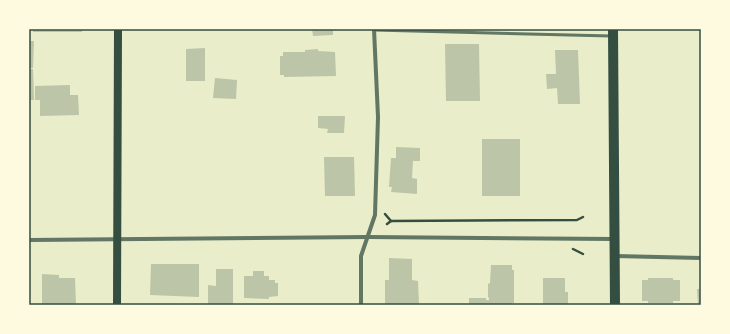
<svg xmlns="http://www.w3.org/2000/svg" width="730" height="334" font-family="Commissioner,sans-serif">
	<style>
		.building { fill: #bcc5a7 }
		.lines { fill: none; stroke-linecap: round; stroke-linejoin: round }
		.path { stroke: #344e41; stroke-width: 2.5 }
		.service { stroke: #617663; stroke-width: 3 }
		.minor { stroke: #617663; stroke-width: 4 }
		.secondary { stroke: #344e41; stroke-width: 8 }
		.primary { stroke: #344e41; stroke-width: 10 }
		.neatline { fill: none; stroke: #344e41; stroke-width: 1.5 }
	</style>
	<rect width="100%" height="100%" fill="#e9edc9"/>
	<g class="building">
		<rect x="33" y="29" width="49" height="3"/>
		<polygon points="312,29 333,29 333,35 313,36"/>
		<polygon points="29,41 34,41 33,68 29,68"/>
		<polygon points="445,44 479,44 480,101 446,101"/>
		<polygon points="205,48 205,81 186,81 186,49"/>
		<polygon points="318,49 318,51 335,52 336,76 284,77 284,75 280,75 280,56 283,56 283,52 305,52 305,50"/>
		<polygon points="555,50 578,50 580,104 558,104 557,88 547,89 546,74 556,74"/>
		<polygon points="29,69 33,69 34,100 29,100"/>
		<polygon points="215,78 237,80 236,99 213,98"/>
		<polygon points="70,85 70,95 78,95 79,115 40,116 40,100 35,100 35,86"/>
		<polygon points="318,116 345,116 344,133 327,133 328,129 318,128"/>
		<rect x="482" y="139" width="38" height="57"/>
		<polygon points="396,147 420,148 420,161 413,161 412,178 417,179 417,194 391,192 392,187 389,187 391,158 396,158"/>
		<polygon points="324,157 354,157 355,196 325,196"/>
		<polygon points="389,258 412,259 412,280 418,281 419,305 385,305 385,280 389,280"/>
		<polygon points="151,264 199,264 199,297 150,295"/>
		<polygon points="491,265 512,265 512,270 514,270 514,303 512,303 512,305 469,305 469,298 486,298 486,300 489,300 489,298 488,297 488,284 490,283"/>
		<polygon points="216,269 233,269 233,305 208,305 208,285 216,286"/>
		<polygon points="253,271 264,271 264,276 269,276 269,280 275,280 275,283 278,283 278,296 269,297 269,299 244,298 244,276 253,276"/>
		<polygon points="42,274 59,275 59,278 75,278 76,305 42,305"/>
		<polygon points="543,278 565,278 565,292 568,292 568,305 543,305"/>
		<polygon points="648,278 673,278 673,280 680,280 680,301 673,301 673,303 648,303 648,301 642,301 642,280 648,280"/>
		<polygon points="697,289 701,289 701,305 698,305"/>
	</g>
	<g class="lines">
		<g class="path">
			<polyline points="385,214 391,221"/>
			<polyline points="387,224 391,221 577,220 583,217"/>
			<polyline points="573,249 583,254"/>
		</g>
		<polyline class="service" points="374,30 611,36"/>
		<g class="minor">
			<polyline points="29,240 368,237 615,239"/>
			<polyline points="615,256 701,258"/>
			<polyline points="361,305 361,256 375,215 378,117 374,29"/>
		</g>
		<polyline class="secondary" points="117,305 118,29"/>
		<polyline class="primary" points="613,29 615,305"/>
	</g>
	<rect width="730" height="334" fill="none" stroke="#fefae0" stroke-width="60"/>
	<rect x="30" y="30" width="670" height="274" class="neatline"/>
</svg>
